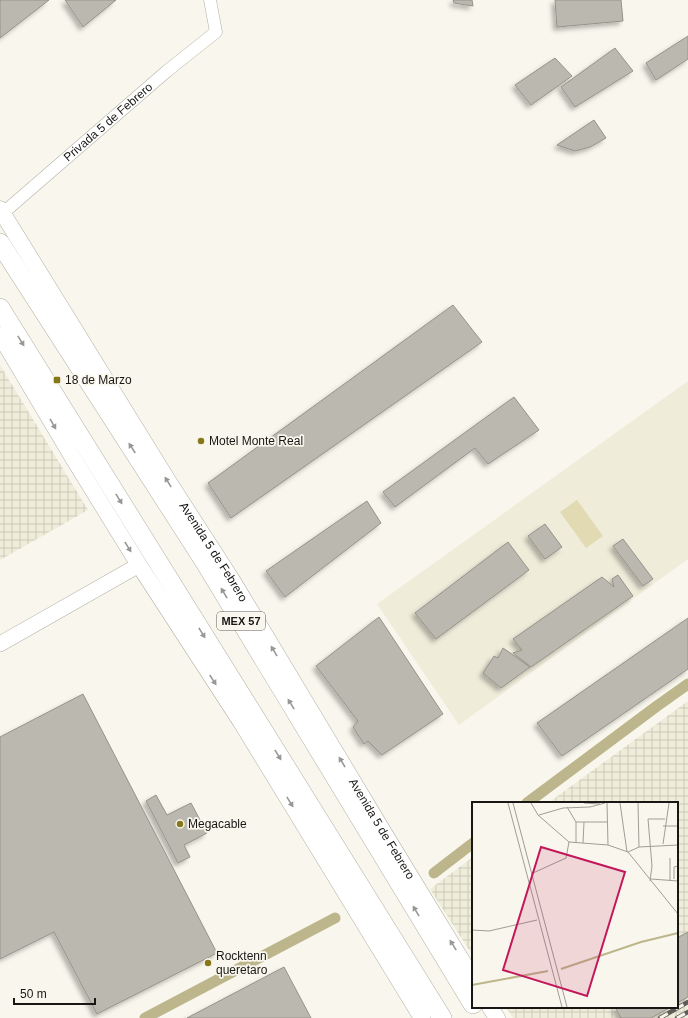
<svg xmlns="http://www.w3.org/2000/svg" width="688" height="1018" font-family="Arial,sans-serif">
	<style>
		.built { fill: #efecda }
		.industrial { fill: url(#industrial-grid) }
		.green { fill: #e1dab3 }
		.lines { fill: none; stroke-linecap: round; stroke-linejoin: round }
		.canal { stroke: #bdb58c; stroke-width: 11 }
		.building { fill: #bbb9af; stroke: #95938a; filter: url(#shadow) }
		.minor-casing { stroke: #b1b0a6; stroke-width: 13 }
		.tertiary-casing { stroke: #b1b0a6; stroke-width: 16 }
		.secondary-casing { stroke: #b1b0a6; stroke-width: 17 }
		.trunk-casing { stroke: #b1b0a6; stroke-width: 20 }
		.minor { stroke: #fff; stroke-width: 12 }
		.tertiary { stroke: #fff; stroke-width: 15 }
		.secondary { stroke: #fff; stroke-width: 16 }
		.trunk { stroke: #fff; stroke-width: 19 }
		.rail-casing { stroke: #5f5d58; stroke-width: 4.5 }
		.rail { stroke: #f9f7ed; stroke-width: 3; stroke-dasharray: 9; stroke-linecap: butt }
		.oneway { fill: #979795 }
		.poi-dot { fill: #86771b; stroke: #f9f7ed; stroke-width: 1.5 }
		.labels { text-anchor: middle; stroke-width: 3.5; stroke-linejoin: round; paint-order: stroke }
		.shield { fill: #f9f7ed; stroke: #5c5a55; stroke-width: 1 }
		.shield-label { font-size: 11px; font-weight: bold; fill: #181714 }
		.street-label { font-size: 12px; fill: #181714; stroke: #f9f7ed }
		.poi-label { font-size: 12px; fill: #181714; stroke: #f9f7ed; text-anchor: start }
		.inset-river { fill: none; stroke: #bdb58c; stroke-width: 2 }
		.inset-road { fill: none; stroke: #9f9d96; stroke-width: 1 }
		.view { fill: #c2185b; fill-opacity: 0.15; stroke: #c2185b; stroke-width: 2 }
		.inset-edge { fill: none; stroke: #181714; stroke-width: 2 }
	</style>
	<defs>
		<pattern id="industrial-grid" width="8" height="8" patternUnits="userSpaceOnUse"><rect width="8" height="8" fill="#efecda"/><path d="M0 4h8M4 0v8" fill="none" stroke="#cccaba"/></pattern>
		<filter id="shadow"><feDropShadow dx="-3.5" dy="3.5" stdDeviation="2" flood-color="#0004"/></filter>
	</defs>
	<rect width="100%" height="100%" fill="#f9f7ed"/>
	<polygon class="built" points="688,381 688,559 459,725 377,604"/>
	<g class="industrial">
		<polygon points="0,365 88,510 0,560"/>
		<polygon points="688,701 688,1018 513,1018 506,1007 677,1007 677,803 548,803"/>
		<polygon points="473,857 473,956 430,889"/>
	</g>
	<polygon class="green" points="577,500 603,536 586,548 560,512"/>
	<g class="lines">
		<g class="canal">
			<polyline points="527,803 657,706 688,684"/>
			<polyline points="434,873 473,843"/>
			<polyline points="145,1018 335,918"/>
		</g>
	</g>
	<g class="building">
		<polygon points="0,0 49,0 0,38"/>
		<polygon points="65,0 116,0 83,27"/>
		<polygon points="453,0 472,0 473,6 454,3"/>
		<polygon points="555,0 621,0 623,21 557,27"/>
		<polygon points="688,36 688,59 656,80 646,63"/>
		<polygon points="615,48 633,71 575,107 561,87"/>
		<polygon points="555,58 572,76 531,105 515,85"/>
		<polygon points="594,120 606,138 590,147 575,151 557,145"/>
		<polygon points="453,305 482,342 231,518 208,483"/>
		<polygon points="514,397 539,430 488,464 475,448 395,507 383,492"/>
		<polygon points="367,501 381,523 285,597 266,571"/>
		<polygon points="545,524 562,547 545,559 528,536"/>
		<polygon points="623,539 653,579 643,586 613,546"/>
		<polygon points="508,542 529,570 436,639 415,613"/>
		<polygon points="618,575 633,596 531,667 513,653 522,650 513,639 602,577 614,587 612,579"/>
		<polygon points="379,617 443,714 382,755 368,741 364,744 353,727 358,721 316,666"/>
		<polygon points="688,618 688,669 562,756 537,723"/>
		<polygon points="503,648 530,667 501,688 483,673 494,656 498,658"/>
		<polygon points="83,694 217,953 97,1014 54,932 0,959 0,737"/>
		<polygon points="156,795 167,815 191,803 207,833 184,845 190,857 178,863 146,801"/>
		<polygon points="688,932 688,997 677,1003 677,938"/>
		<polygon points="284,967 311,1018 187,1018"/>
		<polygon points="615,1007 671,1007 651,1018 621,1018"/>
	</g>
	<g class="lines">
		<defs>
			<g id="minor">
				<path id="s1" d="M3 213 167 71 216 32 210 0"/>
			</g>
			<polyline id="tertiary" points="0,644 139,565"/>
			<g id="secondary">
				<path id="s2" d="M0 209 170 484 232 580 384 833 473 979"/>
				<polyline points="0,335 73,458 139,565 241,722 422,1018"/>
				<polyline points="490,1007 497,1018"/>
			</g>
			<g id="trunk">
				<polyline points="0,243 205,562 473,1004"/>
				<polyline points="0,308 442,1018"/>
			</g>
		</defs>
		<use href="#minor" class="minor-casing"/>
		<use href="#tertiary" class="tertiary-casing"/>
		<use href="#secondary" class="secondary-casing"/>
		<use href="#trunk" class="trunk-casing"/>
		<use href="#minor" class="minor"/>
		<use href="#tertiary" class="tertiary"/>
		<use href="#secondary" class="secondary"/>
		<use href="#trunk" class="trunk"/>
		<defs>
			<g id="rail">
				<polyline points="660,1018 688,1002"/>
				<polyline points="677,1018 688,1012"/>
			</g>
		</defs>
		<use href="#rail" class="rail-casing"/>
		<use href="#rail" class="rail"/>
	</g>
	<defs><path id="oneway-solid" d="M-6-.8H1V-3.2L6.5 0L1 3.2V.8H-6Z"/></defs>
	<g class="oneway">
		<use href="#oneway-solid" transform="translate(21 341) rotate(58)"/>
		<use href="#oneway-solid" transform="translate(53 424) rotate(60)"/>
		<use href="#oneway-solid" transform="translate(132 448) rotate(-123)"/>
		<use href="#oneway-solid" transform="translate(168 482) rotate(-122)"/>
		<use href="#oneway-solid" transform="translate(119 499) rotate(58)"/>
		<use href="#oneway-solid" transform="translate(128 547) rotate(58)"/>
		<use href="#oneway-solid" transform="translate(224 593) rotate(-121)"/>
		<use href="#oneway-solid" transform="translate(202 633) rotate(58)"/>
		<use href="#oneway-solid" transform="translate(274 651) rotate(-121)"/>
		<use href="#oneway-solid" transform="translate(213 680) rotate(57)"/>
		<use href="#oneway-solid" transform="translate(291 704) rotate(-122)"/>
		<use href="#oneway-solid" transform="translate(278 755) rotate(58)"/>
		<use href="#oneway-solid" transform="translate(342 762) rotate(-121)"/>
		<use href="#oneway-solid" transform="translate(290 802) rotate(58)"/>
		<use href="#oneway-solid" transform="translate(416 911) rotate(-121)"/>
		<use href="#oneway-solid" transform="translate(453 945) rotate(-122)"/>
	</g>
	<g class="poi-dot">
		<rect x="53" y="376" width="8" height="8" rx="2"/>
		<circle cx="201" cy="441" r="4"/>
		<circle cx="180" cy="824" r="4"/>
		<circle cx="208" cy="963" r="4"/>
	</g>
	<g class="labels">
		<rect class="shield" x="217" y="612" width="48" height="18" rx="3"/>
		<g class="shield-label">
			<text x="241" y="625">MEX 57</text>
		</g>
		<g class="street-label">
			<text dy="4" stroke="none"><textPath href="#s1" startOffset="139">Privada 5 de Febrero</textPath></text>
			<text dy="4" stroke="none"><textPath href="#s2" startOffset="404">Avenida 5 de Febrero</textPath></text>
			<text dy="4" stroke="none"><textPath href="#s2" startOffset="728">Avenida 5 de Febrero</textPath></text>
		</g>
		<g class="poi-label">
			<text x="65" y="384">18 de Marzo</text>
			<text x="209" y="445">Motel Monte Real</text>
			<text x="188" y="828">Megacable</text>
			<text x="216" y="960">Rocktenn<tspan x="216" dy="14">queretaro</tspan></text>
		</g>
	</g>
	<g transform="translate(472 802)">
		<rect width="206" height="206" fill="#f9f7ed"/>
		<path class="inset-river" d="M89 167 169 140 206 131M0 183 76 169"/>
		<path class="inset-road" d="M36 1 90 205M41 1 95 205M59 1 66 13 97 40 136 43 156 50 206 112M112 1 128 2M135 1 136 43M148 1 155 50M166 1 167 45M95 5 104 20V40M67 13 91 6 118 5 133 1M104 20H135M191 24H206M111 41 112 20M191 42 197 1M156 50 167 45 206 43M61 71 94 56 97 40M179 77 206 79M202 77V65L206 64M178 79 180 64 176 17H193M198 79V56M0 128 17 129 65 118"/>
		<path class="view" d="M69 45 153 70 115 194 31 168Z"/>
		<rect width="206" height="206" class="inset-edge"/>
	</g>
	<path d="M14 998v6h81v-6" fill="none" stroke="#181714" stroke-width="2"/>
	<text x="20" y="998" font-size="12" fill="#181714" stroke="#f9f7ed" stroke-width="3" paint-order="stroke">50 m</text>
</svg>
